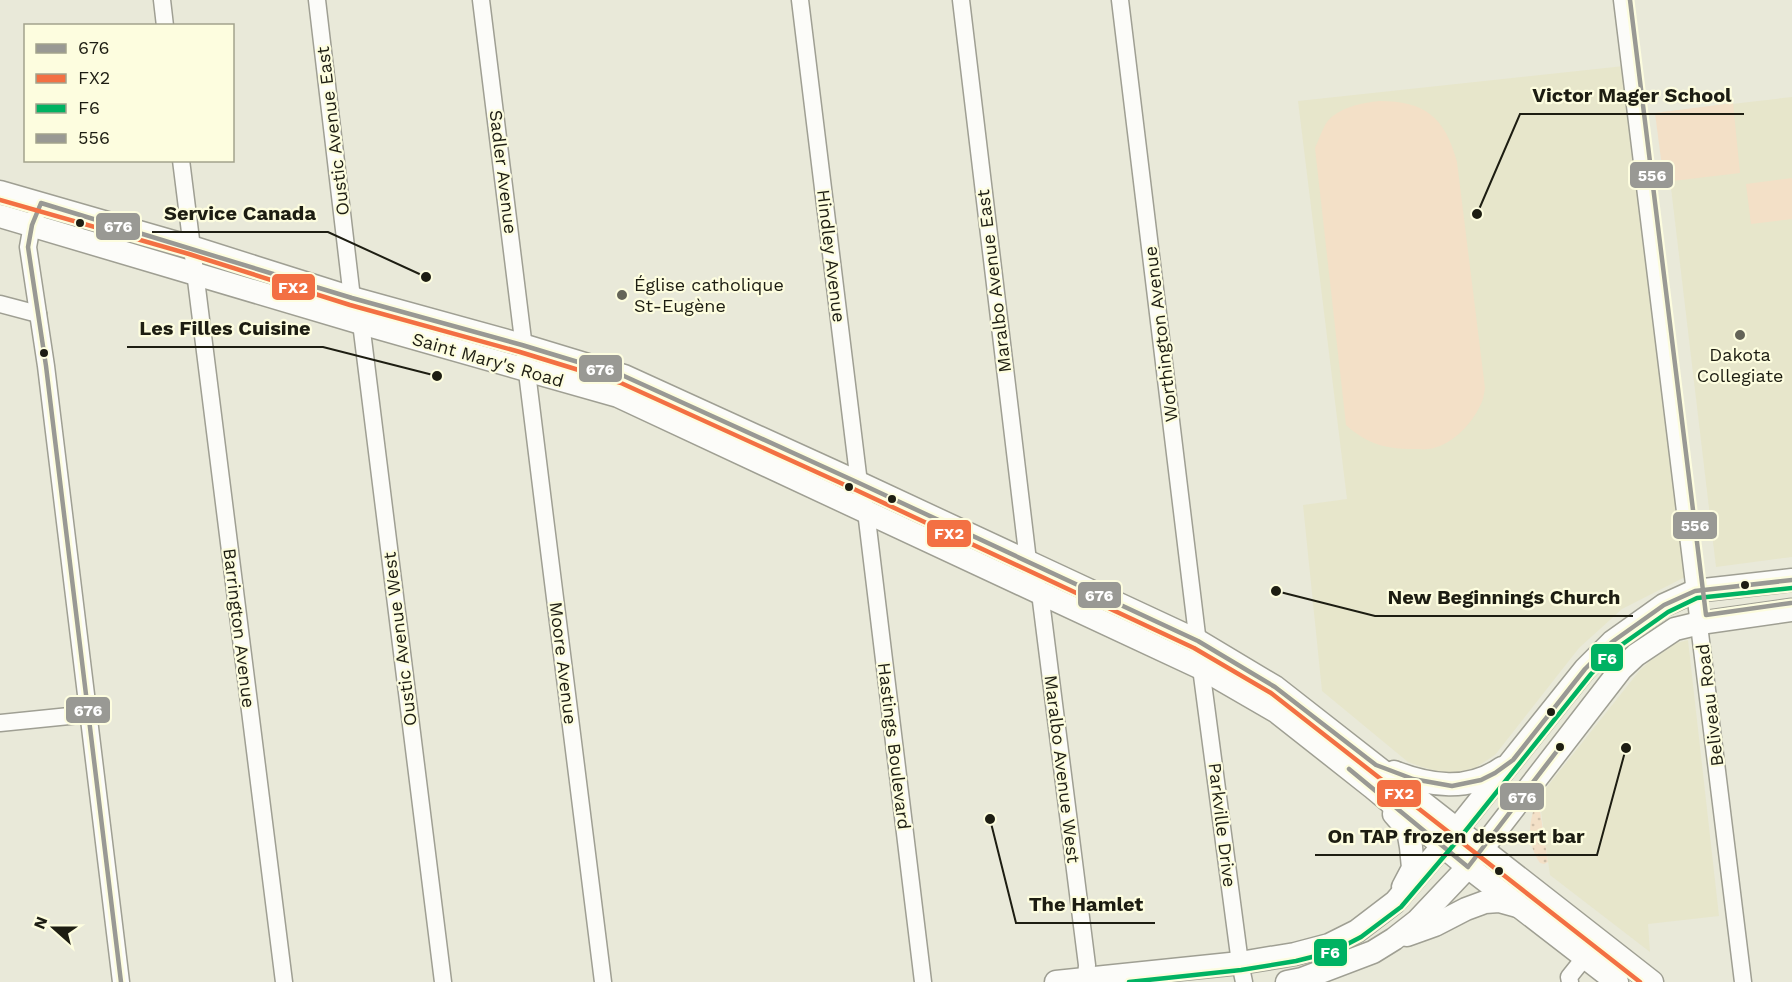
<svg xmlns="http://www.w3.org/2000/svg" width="1792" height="982" font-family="'Work Sans',sans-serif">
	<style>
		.built { fill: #e7e6cb }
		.grass { fill: url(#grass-dots) }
		.pitch { fill: #f3e0c7 }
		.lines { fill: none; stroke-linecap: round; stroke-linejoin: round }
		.minor-casing { stroke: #9f9f93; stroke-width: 19 }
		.major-casing { stroke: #9f9f93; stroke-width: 25 }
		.minor { stroke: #fcfcf9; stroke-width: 16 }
		.major { stroke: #fcfcf9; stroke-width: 22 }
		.bus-1-casing { stroke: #fdfddf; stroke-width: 9 }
		.bus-2-casing { stroke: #fdfddf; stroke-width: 9 }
		.bus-3-casing { stroke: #fdfddf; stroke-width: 9 }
		.bus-4-casing { stroke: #fdfddf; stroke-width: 9 }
		.bus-1 { stroke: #999994; stroke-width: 4.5 }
		.bus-2 { stroke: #f37043; stroke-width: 4.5 }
		.bus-3 { stroke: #00b262; stroke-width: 4.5 }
		.bus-4 { stroke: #999994; stroke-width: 4.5 }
		.bus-dot { fill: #1d1d12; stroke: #fdfddf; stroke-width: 2 }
		.poi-dot { fill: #646458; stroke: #fdfddf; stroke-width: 2 }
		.labels { text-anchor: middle; stroke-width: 4.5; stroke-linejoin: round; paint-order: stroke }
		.street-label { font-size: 18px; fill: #1d1d12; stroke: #fdfddf }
		.poi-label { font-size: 18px; fill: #1d1d12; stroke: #fdfddf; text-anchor: start }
		.leader { fill: none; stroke: #1d1d12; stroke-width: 2 }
		.callout-dot { fill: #1d1d12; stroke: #fdfddf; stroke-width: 2 }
		.callout-label { font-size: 20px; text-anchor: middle; font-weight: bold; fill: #1d1d12; stroke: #fdfddf; stroke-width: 4.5; stroke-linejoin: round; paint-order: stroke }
		.line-badge { stroke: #fdfddf; stroke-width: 2 }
		.badge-label { font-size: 16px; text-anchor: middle; font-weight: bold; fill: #fff }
	</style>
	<defs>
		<pattern id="grass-dots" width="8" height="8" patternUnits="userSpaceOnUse" patternTransform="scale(1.5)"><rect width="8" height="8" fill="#f3e0c7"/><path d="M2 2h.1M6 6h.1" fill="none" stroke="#d0c0aa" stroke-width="1.8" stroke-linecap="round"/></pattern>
	</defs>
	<rect width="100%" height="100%" fill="#e9e9d9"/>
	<g class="built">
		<polygon points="1624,66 1685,577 1622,609 1579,648 1495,755 1475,768 1448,774 1422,767 1408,762 1322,691 1303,505 1347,499 1298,101"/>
		<polygon points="1792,97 1792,557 1716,567 1662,112"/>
		<polygon points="1688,640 1719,916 1648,924 1650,952 1550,875 1539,797 1640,670 1650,661 1676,643"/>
	</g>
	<path class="grass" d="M1536 803 1539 805 1540 811 1548 862 1544 864 1540 863C1527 844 1528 824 1536 803Z"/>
	<g class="pitch">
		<path d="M1379 101C1425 101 1445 117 1457 162L1485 388C1484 394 1483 401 1480 406 1471 425 1450 447 1428 449 1423 450 1419 449 1414 449 1386 449 1367 444 1346 425L1315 148C1319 140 1322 129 1327 122 1339 107 1362 103 1379 101Z"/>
		<polygon points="1733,103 1740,173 1664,182 1655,113"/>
		<polygon points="1792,178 1792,219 1751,224 1746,184"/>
	</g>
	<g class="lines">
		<defs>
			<g id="minor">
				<polyline points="162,0 165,26"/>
				<polyline points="317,0 352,298 361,323 443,982"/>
				<path d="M481 0C521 327 562 655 603 982"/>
				<polyline points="800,0 859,483 866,511 923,982"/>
				<polyline points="961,0 1028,561 1040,593 1087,965 1086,978"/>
				<polyline points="1120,0 1201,668 1240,963 1244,982"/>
				<polyline points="1622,0 1743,982"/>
				<polyline points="181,160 284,982"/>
				<polyline points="41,203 32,225 28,247 46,366 121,982"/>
				<polyline points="0,304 38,314"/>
				<polyline points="0,723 89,714"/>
				<polyline points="1570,982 1569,977 1585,957 1595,955"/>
			</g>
			<g id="major">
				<polyline points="0,192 191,247 352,298 522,345 624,376 859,483 1198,641 1275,687 1652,982"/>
				<polyline points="0,216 361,323 618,396 1201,668 1277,712 1372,787 1468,867 1617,982"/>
				<path d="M1394 772C1430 786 1468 792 1502 768"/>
				<polyline points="1394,814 1408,830 1411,847 1413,868 1403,887"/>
				<polyline points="1407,935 1435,925 1466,909 1485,902 1499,901 1517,906"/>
				<polyline points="1056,982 1240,963 1295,954 1329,945 1357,931 1395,902 1457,829 1585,669 1612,642 1664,605 1695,591 1792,580"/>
				<polyline points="1287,982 1302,979 1373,952 1394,939 1417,921 1468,867 1621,669 1636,655 1675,629 1700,623 1792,610"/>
			</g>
		</defs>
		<use href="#minor" class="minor-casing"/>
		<use href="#major" class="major-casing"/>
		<use href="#minor" class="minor"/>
		<use href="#major" class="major"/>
		<defs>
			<g id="bus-1">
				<polyline points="1349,769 1468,867 1560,747"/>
				<polyline points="121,982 46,366 28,247 32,225 41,203 352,298 522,345 624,376 859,483 1198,641 1275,687 1376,765 1413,779 1452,786 1481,780 1495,773 1513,760 1585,669 1612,642 1664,605 1695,591 1792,580"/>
			</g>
			<polyline id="bus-2" points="0,200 189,254 350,305 520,352 621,383 856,490 1194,648 1271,693 1640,982"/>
			<polyline id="bus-3" points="1129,982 1241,970 1296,961 1332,952 1361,937 1401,907 1463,834 1591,674 1617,648 1668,612 1697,598 1792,588"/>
			<polyline id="bus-4" points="1630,0 1706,615 1791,603"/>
		</defs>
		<use href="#bus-1" class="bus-1-casing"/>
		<use href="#bus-2" class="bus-2-casing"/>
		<use href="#bus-3" class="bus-3-casing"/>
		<use href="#bus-4" class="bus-4-casing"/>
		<use href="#bus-1" class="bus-1"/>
		<use href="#bus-2" class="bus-2"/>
		<use href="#bus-3" class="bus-3"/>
		<use href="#bus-4" class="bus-4"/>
	</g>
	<g class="bus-dot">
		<circle cx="80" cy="223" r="5"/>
		<circle cx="44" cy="353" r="5"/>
		<circle cx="849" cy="487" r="5"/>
		<circle cx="892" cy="499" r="5"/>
		<circle cx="1745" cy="585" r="5"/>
		<circle cx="1551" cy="712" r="5"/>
		<circle cx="1560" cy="747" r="5"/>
		<circle cx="1499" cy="871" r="5"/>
	</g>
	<g class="poi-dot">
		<circle cx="622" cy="295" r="6"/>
		<circle cx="1740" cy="335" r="6"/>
	</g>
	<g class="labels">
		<g class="street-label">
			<text transform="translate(333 131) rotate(-97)" y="6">Oustic Avenue East</text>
			<text transform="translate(503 172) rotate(83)" y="6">Sadler Avenue</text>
			<text transform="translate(831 256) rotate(83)" y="6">Hindley Avenue</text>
			<text transform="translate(994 281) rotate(-97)" y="6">Maralbo Avenue East</text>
			<text transform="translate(1161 334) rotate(-97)" y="6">Worthington Avenue</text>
			<text transform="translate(488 360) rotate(16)" y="6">Saint Mary's Road</text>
			<text transform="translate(239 628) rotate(83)" y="6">Barrington Avenue</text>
			<text transform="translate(400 639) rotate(-97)" y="6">Oustic Avenue West</text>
			<text transform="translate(563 663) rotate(83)" y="6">Moore Avenue</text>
			<text transform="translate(1710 705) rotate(-97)" y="6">Beliveau Road</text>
			<text transform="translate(894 746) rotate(83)" y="6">Hastings Boulevard</text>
			<text transform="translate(1062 769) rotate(83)" y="6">Maralbo Avenue West</text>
			<text transform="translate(1222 825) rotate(83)" y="6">Parkville Drive</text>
		</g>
		<g class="poi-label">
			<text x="634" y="291">Église catholique<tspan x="634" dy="21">St-Eugène</tspan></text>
			<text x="1740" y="361" text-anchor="middle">Dakota<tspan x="1740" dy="21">Collegiate</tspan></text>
		</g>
	</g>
	<path class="leader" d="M1477 214L1520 114H1744M426 277L328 232H152M437 376L323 347H127M1276 591L1375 616H1633M1626 748L1597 855H1315M990 819L1016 923H1155"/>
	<g class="callout-dot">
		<circle cx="1477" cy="214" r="6"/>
		<circle cx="426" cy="277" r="6"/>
		<circle cx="437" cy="376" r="6"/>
		<circle cx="1276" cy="591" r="6"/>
		<circle cx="1626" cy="748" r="6"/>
		<circle cx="990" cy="819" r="6"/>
	</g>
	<g class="callout-label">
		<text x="1632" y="102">Victor Mager School</text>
		<text x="240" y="220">Service Canada</text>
		<text x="225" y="335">Les Filles Cuisine</text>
		<text x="1504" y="604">New Beginnings Church</text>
		<text x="1456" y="843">On TAP frozen dessert bar</text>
		<text x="1086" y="911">The Hamlet</text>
	</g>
	<g class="line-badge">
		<rect x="1629" y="161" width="45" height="28" rx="6" fill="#999994"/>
		<rect x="95" y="212" width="46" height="29" rx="6" fill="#999994"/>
		<rect x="271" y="273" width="45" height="28" rx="6" fill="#f37043"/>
		<rect x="578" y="354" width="45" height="29" rx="6" fill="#999994"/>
		<rect x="1672" y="511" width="46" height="29" rx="6" fill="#999994"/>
		<rect x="926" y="519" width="46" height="29" rx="6" fill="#f37043"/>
		<rect x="1077" y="581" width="45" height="28" rx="6" fill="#999994"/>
		<rect x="1590" y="643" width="34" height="29" rx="6" fill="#00b262"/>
		<rect x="65" y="696" width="46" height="28" rx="6" fill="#999994"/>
		<rect x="1376" y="779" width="46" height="29" rx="6" fill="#f37043"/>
		<rect x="1499" y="782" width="46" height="29" rx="6" fill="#999994"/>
		<rect x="1313" y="938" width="35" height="29" rx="6" fill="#00b262"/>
	</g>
	<g class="badge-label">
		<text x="1652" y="181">556</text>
		<text x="118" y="232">676</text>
		<text x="293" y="293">FX2</text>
		<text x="600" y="375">676</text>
		<text x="1695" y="531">556</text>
		<text x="949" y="539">FX2</text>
		<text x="1099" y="601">676</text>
		<text x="1607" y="664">F6</text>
		<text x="88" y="716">676</text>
		<text x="1399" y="799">FX2</text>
		<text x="1522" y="803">676</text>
		<text x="1330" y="958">F6</text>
	</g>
	<rect x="24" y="24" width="210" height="138" fill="#fdfddf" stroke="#a3a38d" stroke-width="1.5"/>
	<rect x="36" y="44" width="30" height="9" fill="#999994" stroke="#a3a38d" stroke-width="1.5"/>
	<text x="78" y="54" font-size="18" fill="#1d1d12">676</text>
	<rect x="36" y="74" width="30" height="9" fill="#f37043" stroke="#a3a38d" stroke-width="1.5"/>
	<text x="78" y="84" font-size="18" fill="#1d1d12">FX2</text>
	<rect x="36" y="104" width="30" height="9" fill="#00b262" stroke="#a3a38d" stroke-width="1.5"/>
	<text x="78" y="114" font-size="18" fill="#1d1d12">F6</text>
	<rect x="36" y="134" width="30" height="9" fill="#999994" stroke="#a3a38d" stroke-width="1.5"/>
	<text x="78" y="144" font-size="18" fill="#1d1d12">556</text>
	<g transform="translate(54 928) rotate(291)" stroke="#fdfddf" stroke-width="4.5" paint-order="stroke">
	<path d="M0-4.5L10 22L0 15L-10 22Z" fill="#1d1d12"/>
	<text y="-9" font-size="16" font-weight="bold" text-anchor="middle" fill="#1d1d12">N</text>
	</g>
</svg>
